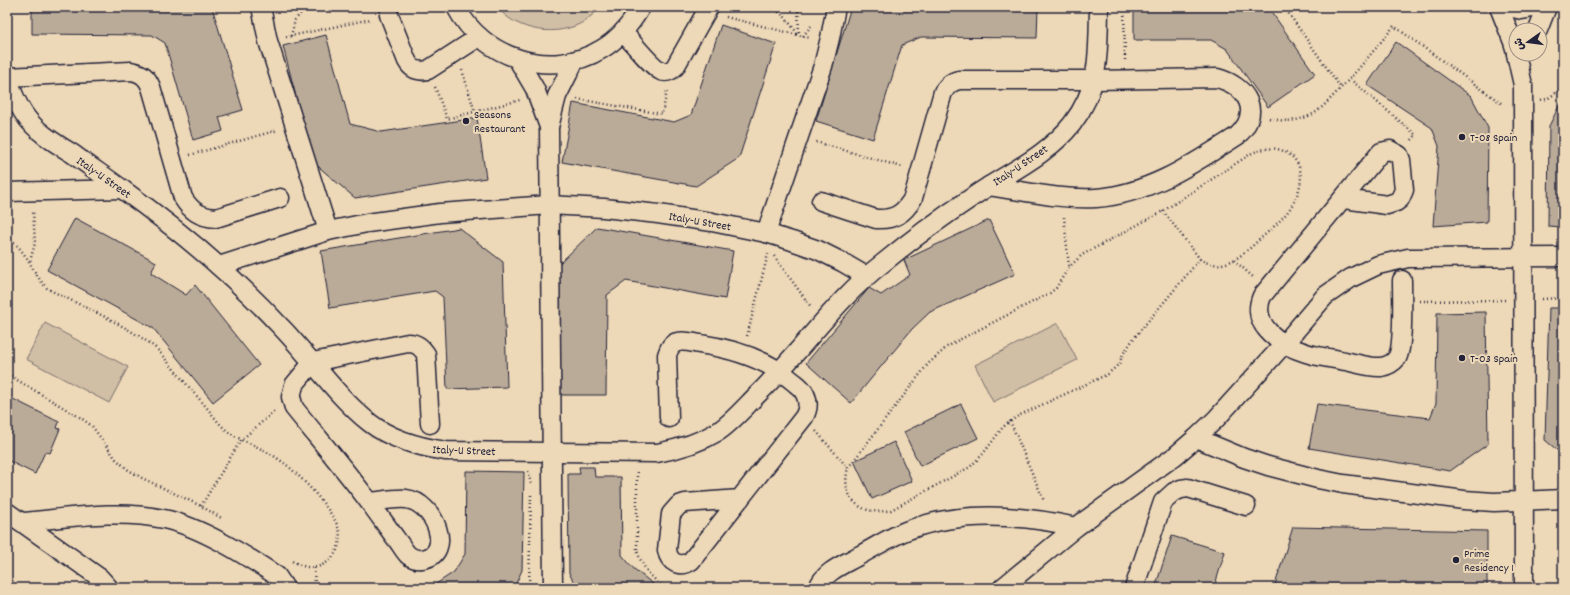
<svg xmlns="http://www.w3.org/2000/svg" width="1570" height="595" font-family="Dekko,'Playpen Sans Arabic',sans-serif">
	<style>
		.green { fill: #d0bea5; stroke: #797070 }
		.building { fill: #baab98; stroke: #22223b }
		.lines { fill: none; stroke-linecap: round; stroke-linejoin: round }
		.street-casing { stroke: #22223b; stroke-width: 21 }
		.path { stroke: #22223b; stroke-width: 2.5; stroke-dasharray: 1 3; stroke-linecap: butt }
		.street { stroke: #edd8b7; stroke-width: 18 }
		.poi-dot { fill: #22223b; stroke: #edd8b7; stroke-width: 1.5 }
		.labels { text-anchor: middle; stroke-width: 4; stroke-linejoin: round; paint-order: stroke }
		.poi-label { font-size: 12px; fill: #22223b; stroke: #edd8b7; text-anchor: start }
		.street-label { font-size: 12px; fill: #22223b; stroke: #edd8b7 }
	</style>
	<rect width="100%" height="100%" fill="#edd8b7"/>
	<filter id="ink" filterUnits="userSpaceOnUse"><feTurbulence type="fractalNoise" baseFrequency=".025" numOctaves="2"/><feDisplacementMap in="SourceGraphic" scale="8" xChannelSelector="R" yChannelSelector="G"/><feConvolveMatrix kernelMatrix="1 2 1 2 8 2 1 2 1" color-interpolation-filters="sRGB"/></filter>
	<g filter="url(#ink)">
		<g class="green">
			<path d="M497 7H601C596 12 590 17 585 21 558 38 517 32 497 7Z"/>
			<polygon points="45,323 128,367 109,403 26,359"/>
			<polygon points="1058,323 1077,360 993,402 975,365"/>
		</g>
		<g class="building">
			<polygon points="32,7 212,7 243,110 219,117 223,131 193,140 165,43 152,35 32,34"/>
			<polygon points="851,7 1038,7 1037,38 921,37 902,45 873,139 816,121"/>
			<polygon points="1134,7 1268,7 1315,74 1268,107 1227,49 1211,40 1134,40"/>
			<polygon points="721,25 776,44 739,158 696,186 562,162 573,103 674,122 691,115"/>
			<polygon points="326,35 350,124 381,132 477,118 486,178 355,198 313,162 283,46"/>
			<polygon points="1396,42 1471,96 1488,128 1487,222 1433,226 1439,146 1432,128 1367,85"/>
			<polygon points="1563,98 1563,227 1548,226 1549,126"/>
			<polygon points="75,218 156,262 151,273 186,295 195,285 259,365 213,402 153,328 47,270"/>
			<polygon points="989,220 1015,274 930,312 912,329 851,403 806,363 869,288 881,295 910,275 904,260"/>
			<polygon points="597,227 733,251 725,299 626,281 607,295 606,395 557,395 558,265"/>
			<polygon points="459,228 503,262 507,387 447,389 443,297 435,291 330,308 321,251"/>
			<polygon points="1549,308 1563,308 1563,455 1545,440"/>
			<polygon points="1486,312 1488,444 1450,471 1309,448 1317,404 1430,418 1436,403 1437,313"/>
			<polygon points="7,396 59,422 57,428 60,429 50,453 45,452 35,474 7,460"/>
			<polygon points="961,404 978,438 920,466 904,432"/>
			<polygon points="894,442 912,481 872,499 854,461"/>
			<polygon points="579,467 594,467 595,477 621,477 622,555 633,568 658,588 577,588 569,573 568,474 580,474"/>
			<polygon points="466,471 524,472 522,570 514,588 430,588 454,572 465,554"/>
			<polygon points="1293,527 1487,531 1487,588 1274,588"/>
			<polygon points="1172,536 1225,552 1214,588 1155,588"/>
			<rect x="1562" y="544" width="1" height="44"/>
		</g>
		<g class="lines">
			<defs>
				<g id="street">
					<polyline points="261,7 268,41 328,231"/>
					<path d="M456 7C483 59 551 80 602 49 619 39 631 24 641 7"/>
					<polyline points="1499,7 1513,42 1516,52"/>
					<polyline points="1508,7 1522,10 1539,7"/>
					<path d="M389 15 407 61C412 70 418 72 428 70L479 37"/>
					<polyline points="1538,30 1547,7"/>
					<path d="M623 32C630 40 653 68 661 71 666 73 671 71 675 67L709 7"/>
					<polyline points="1516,54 1523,85 1524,588"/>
					<polyline points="518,60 535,89 549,127"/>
					<path d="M7 76C11 89 16 102 24 114 36 132 55 143 73 154 89 166 106 177 122 189 179 230 234 276 282 328 311 358 337 397 370 423 392 440 419 447 446 451L657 453C679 449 699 443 719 431 733 421 745 407 757 395 800 353 836 299 883 263 911 240 941 218 971 198 1005 174 1046 157 1072 124 1101 86 1098 52 1099 7"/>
					<path d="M7 77 131 71C142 73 147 77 151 87L183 198C191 211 200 217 216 218L280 198"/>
					<polyline points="7,192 122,189"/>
					<path d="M1344 199 1387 205 1396 202 1400 199 1404 190 1401 160 1399 155 1390 150 1381 152 1262 296C1249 326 1281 345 1306 353 1318 357 1332 358 1345 361 1356 363 1370 368 1381 367 1387 366 1393 363 1397 358 1404 347 1402 296 1402 280"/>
					<path d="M821 201 876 219C894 220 904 214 913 198L943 92C948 85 951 82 959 80H1094L1217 78C1247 86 1263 112 1237 136 1193 164 1149 194 1096 198 1061 200 1024 191 989 186"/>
					<polyline points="766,233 823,66 830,38 836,7"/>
					<polyline points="219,266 328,231 367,223 440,213 549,205 604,208 658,214 712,222 766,233 792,241 818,250 842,262 866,276"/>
					<path d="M669 418 667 355C669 349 671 343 678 342 685 340 693 343 700 344 734 349 769 360 795 383 799 386 803 389 805 394 809 402 808 410 804 417L691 561C680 568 669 563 667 550L671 514 679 505 685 503 740 499"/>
					<polyline points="1196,438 1244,458 1268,466 1318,479 1343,484 1464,500 1494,502 1563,499"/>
					<path d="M369 502C381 501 394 498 406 499 435 502 455 555 422 559 417 560 412 558 408 555 404 551 401 545 397 540 388 528 379 515 370 503 346 471 319 439 294 408L291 397 294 385 313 362 408 343C417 343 421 347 426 354L430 424"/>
					<polyline points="7,512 100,578 109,588"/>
					<path d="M22 522C69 518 117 509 164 519 201 527 245 555 277 576L285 588"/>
					<polyline points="553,588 549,127 557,96 572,66 572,61"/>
					<path d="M818 588C824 571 845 564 860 555 877 546 893 535 911 529 964 510 1022 515 1076 527"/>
					<polyline points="1002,588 1076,527 1175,456 1196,438 1216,419 1285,343 1325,296 1351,278 1378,265 1408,258 1563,257"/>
					<polyline points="1134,588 1163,502 1174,492 1181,489 1188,488 1246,506"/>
				</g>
			</defs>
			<use href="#street" class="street-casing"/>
			<g class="path">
				<polyline points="772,7 784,16 798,34"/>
				<polyline points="798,7 799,34"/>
				<polyline points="1124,7 1125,60"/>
				<polyline points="1284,7 1341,88"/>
				<polyline points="726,17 810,38"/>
				<polyline points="291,36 295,20 306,7"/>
				<polyline points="803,36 811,26"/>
				<polyline points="286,37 371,19"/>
				<polyline points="462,70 475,112"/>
				<polyline points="1350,79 1416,135 1411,141"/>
				<polyline points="435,87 447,119 520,100"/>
				<polyline points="577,99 662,114 667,91"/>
				<polyline points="1541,100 1547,99 1563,88"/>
				<path d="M1269 118C1284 122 1296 122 1311 115 1321 110 1328 101 1336 93 1357 72 1375 49 1394 26L1501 103H1504"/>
				<polyline points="816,142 902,167"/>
				<polyline points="190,155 278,130"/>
				<path d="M1163 211 1200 259C1208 264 1216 266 1226 263 1239 259 1249 249 1259 240 1269 231 1281 221 1289 210 1301 193 1309 166 1287 153 1276 146 1264 148 1252 153L1163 211 1082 255 1069 267 1056 288 1050 293 957 341 947 347 928 364 848 468C840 498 861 517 891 510L970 467 983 454 1003 427 1018 416 1108 374 1119 364 1123 354 1134 338 1200 259"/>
				<polyline points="1064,217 1069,267"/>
				<path d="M7 238C29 251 31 273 48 289 85 308 124 323 157 349 172 367 187 385 202 402 210 411 217 422 226 430 237 439 251 443 263 450 270 453 277 458 284 463 300 475 334 511 339 530 342 543 336 558 324 564 312 571 301 566 290 560"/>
				<polyline points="774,256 811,307"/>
				<polyline points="1234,260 1253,277"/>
				<polyline points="30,261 35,243 33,211"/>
				<polyline points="1542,299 1563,298"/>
				<polyline points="1420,301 1505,300"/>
				<polyline points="747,336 768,254"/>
				<polyline points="7,374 81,418 92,426 116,459 127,469 142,478 201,506 223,519"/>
				<polyline points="1010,421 1044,501"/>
				<polyline points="816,431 848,468"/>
				<polyline points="528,471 531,484"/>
				<path d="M637 472V550C642 567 651 578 665 588"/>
				<polyline points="201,506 241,440 276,410"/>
				<polyline points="314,568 315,588"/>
				<polyline points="329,588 331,585 335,588"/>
				<polyline points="529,588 531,495"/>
			</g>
			<use href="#street" class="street"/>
		</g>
	</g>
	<g class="poi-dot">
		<circle cx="466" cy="121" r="4"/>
		<circle cx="1462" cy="137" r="4"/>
		<circle cx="1462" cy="358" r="4"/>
		<circle cx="1456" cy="560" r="4"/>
	</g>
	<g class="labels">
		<g class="poi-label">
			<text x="474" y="118">Seasons<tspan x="474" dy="14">Restaurant</tspan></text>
			<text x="1470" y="141">T-08 Spain</text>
			<text x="1470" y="362">T-03 Spain</text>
			<text x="1464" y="557">Prime<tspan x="1464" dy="14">Residency 1</tspan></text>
		</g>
		<g class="street-label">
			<text transform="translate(1020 165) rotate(-34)" y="4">Italy-U Street</text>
			<text transform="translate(104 177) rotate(35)" y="4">Italy-U Street</text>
			<text transform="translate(700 221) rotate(10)" y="4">Italy-U Street</text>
			<text transform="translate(464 450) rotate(2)" y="4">Italy-U Street</text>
		</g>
	</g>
	<rect width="1570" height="595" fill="none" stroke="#edd8b7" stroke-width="24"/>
	<rect x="12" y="12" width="1546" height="571" fill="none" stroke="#22223b" stroke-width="1.5" filter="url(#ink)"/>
	<g transform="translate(1528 42) rotate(256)"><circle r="19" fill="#edd8b7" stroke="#9c8f85"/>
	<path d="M0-3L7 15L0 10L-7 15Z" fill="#22223b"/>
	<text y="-6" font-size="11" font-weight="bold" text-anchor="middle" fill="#22223b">ش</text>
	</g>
</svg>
